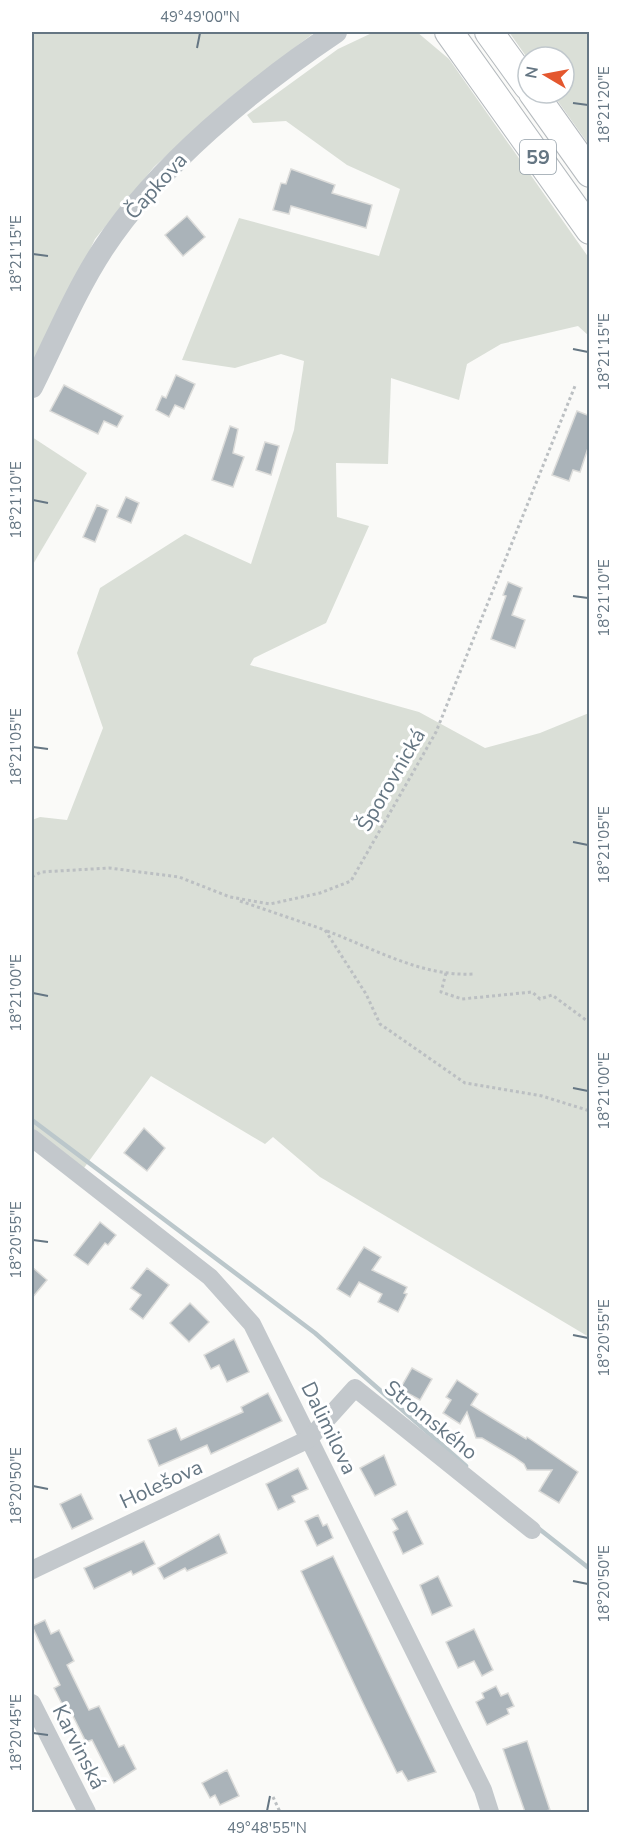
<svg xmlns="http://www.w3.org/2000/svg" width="621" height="1844" font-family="'Nunito Sans',sans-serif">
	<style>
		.green { fill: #dadfd7 }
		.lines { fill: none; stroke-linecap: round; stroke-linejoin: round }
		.stream { stroke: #bbc7cb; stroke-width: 4.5 }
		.building { fill: #aab3b9; stroke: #dcdcda; stroke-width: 1.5 }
		.primary-casing { stroke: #b5babe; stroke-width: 30 }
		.path { stroke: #bbbfc2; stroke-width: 3; stroke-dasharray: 3 3; stroke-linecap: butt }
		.minor { stroke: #c3c8cc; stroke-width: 18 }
		.tertiary { stroke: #c3c8cc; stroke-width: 22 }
		.primary { stroke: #fff; stroke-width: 28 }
		.ticks { fill: none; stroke: #657683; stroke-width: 2 }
		.labels { text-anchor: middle; stroke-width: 6; stroke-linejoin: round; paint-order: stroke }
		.shield { fill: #fff; stroke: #939fa8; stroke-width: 1.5 }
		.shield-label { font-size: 20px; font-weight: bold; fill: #657683 }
		.street-label { font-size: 21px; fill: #657683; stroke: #fff }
		.neatline { fill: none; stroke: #657683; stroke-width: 2 }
		.ticks-label { font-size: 15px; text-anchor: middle; fill: #657683 }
	</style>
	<rect width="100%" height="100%" fill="#fafaf8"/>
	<g class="green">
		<polygon points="32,32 315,32 227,100 154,167 95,239 32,372"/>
		<polygon points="374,32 417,32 449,59 589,258 589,336 578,326 501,344 467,364 459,400 391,378 388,464 336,463 337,517 369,526 326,623 254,658 250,665 419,712 485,748 540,733 589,713 589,1337 320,1177 273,1137 265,1144 151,1076 84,1168 32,1128 32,820 40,817 67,820 103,728 77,653 100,588 185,534 251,564 294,430 304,361 281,354 235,368 182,360 239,218 379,256 400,189 347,165 286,121 253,123 247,115 338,49"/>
		<polygon points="509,32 589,32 589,145 552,93 564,93 564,57 528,57 528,59"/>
		<polygon points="32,437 87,473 32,566"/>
	</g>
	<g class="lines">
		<g class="stream">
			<polyline points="32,1120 315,1333 466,1466"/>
			<polyline points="538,1528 590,1569"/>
		</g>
	</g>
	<g class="building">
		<polygon points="291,169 335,185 332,193 372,205 366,228 291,206 289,214 273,210 281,183 286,184"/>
		<polygon points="187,216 205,237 183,256 165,235"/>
		<polygon points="176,375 195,384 184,409 175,405 169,417 156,410 162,396 166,398"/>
		<polygon points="64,385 123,416 117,427 104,421 98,434 50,411"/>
		<polygon points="577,411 590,416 590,442 580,472 573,470 569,481 552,475"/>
		<polygon points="230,426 238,429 233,453 244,457 233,487 212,480"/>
		<polygon points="265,442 279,446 271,475 256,470"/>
		<polygon points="126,497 139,503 131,523 117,517"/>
		<polygon points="97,505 108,510 95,542 83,537"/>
		<polygon points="508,582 522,588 512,615 525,620 515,648 491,639 506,596 503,595"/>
		<polygon points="144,1128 165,1148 147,1171 124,1153"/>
		<polygon points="100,1222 116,1235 108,1245 105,1243 88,1265 74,1255"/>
		<polygon points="364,1247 381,1257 372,1270 407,1287 404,1293 407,1294 398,1312 378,1302 382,1294 359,1282 350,1297 337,1289"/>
		<polygon points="32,1267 47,1280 32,1298"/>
		<polygon points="147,1268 169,1285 143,1319 130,1309 141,1295 131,1288"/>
		<polygon points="190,1303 209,1322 189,1342 170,1323"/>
		<polygon points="234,1339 249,1372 227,1382 219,1365 211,1369 204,1355"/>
		<polygon points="412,1368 432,1379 420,1400 400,1389"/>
		<polygon points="457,1380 478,1394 471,1405 526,1439 527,1437 578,1472 559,1503 539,1491 552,1470 527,1470 524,1464 514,1457 482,1438 476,1438 467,1412 460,1424 443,1413 451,1400 446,1397"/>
		<polygon points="268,1393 282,1421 211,1454 207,1445 159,1466 148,1440 176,1428 181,1440 243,1412 241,1407"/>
		<polygon points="384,1455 396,1485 375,1496 360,1468"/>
		<polygon points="298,1468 308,1489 292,1496 295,1502 278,1510 266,1484"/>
		<polygon points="81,1494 93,1519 72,1529 60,1504"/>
		<polygon points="407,1511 423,1544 403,1554 393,1532 398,1529 392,1519"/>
		<polygon points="318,1515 323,1526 327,1524 333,1538 317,1546 305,1521"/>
		<polygon points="219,1534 227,1553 187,1571 185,1568 164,1579 158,1568"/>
		<polygon points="144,1541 155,1564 133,1575 131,1571 94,1589 84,1568"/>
		<polygon points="333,1556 387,1670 436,1772 408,1781 402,1771 397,1773 364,1705 301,1571"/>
		<polygon points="438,1576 452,1606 432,1615 420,1585"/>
		<polygon points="45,1620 51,1634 59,1630 74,1661 67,1665 89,1710 99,1706 119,1747 124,1745 136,1769 114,1783 92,1740 86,1742 68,1706 64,1708 54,1688 60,1685 32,1626"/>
		<polygon points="474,1629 493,1670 482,1676 474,1661 458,1668 446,1642"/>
		<polygon points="496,1686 501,1696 508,1693 514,1706 507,1709 509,1714 487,1725 476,1702 484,1698 482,1693"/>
		<polygon points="527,1741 550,1810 542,1812 525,1812 503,1749"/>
		<polygon points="227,1770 239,1796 220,1805 215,1795 210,1798 202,1783"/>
	</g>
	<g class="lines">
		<defs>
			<g id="primary">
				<polyline points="449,32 590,230"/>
				<polyline points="489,32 528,86"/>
				<polyline points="533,93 590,173"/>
			</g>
		</defs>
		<use href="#primary" class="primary-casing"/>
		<g class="path">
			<polyline points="32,877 41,872 109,868 179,877 230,897 270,904 320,893 351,881 436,732 575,386"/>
			<polyline points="240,901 325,930 366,994 380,1024 465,1083 542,1096 590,1111"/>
			<path d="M327 931C375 949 422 977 475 974"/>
			<polyline points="446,973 441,992 462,999 532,992 540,999 552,995 590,1023"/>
			<polyline points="273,1797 280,1812"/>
		</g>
		<g class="minor">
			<polyline points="32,1138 210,1277 252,1324 483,1790 490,1812"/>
			<polyline points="32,1570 309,1439 355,1388 532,1530"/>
			<polyline points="32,1703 87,1812"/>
		</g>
		<path class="tertiary" d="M32 387C55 341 75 292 103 249 157 166 254 87 336 32"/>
		<use href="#primary" class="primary"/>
	</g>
	<path class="ticks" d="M197 48 200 33M573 103 588 105M33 254 48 256M573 349 588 352M33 500 48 503M573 596 588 598M33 747 48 749M573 842 588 845M33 993 48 996M573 1088 588 1091M33 1240 48 1242M573 1335 588 1338M33 1486 48 1489M573 1581 588 1584M33 1733 48 1735M267 1811 270 1796"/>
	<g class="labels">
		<rect class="shield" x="520" y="140" width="36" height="34" rx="4.5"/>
		<g class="shield-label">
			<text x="538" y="164">59</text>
		</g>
		<g class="street-label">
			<text transform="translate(156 186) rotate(-48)" y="7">Čapkova</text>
			<text transform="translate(391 780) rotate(-60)" y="7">Šporovnická</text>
			<text transform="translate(431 1420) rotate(39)" y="7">Stromského</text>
			<text transform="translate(329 1428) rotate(64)" y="7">Dalimilova</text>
			<text transform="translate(161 1484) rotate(-25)" y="7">Holešova</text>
			<text transform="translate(79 1747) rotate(63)" y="7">Karvinská</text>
		</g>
	</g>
	<rect width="621" height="1844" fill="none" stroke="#ffffff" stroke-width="66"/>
	<g transform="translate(546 75) rotate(280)"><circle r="28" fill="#ffffff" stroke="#c1c8cd" stroke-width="1.5"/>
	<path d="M0-4.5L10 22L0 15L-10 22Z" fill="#e4572e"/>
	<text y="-9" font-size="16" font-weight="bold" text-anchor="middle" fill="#657683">N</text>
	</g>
	<rect x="33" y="33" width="555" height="1778" class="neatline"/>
	<g class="ticks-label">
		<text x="200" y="22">49°49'00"N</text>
		<text transform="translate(604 105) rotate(-90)" y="5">18°21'20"E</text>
		<text transform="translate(16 254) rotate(-90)" y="5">18°21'15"E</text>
		<text transform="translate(604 352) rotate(-90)" y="5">18°21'15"E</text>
		<text transform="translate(16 500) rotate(-90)" y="5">18°21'10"E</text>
		<text transform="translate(604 598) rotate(-90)" y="5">18°21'10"E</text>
		<text transform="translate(16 747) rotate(-90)" y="5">18°21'05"E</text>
		<text transform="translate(604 845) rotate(-90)" y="5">18°21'05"E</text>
		<text transform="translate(16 993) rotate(-90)" y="5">18°21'00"E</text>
		<text transform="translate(604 1091) rotate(-90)" y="5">18°21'00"E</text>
		<text transform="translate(16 1240) rotate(-90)" y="5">18°20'55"E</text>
		<text transform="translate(604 1338) rotate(-90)" y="5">18°20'55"E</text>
		<text transform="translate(16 1486) rotate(-90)" y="5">18°20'50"E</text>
		<text transform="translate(604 1584) rotate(-90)" y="5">18°20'50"E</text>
		<text transform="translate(16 1733) rotate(-90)" y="5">18°20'45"E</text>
		<text x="267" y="1833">49°48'55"N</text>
	</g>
</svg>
